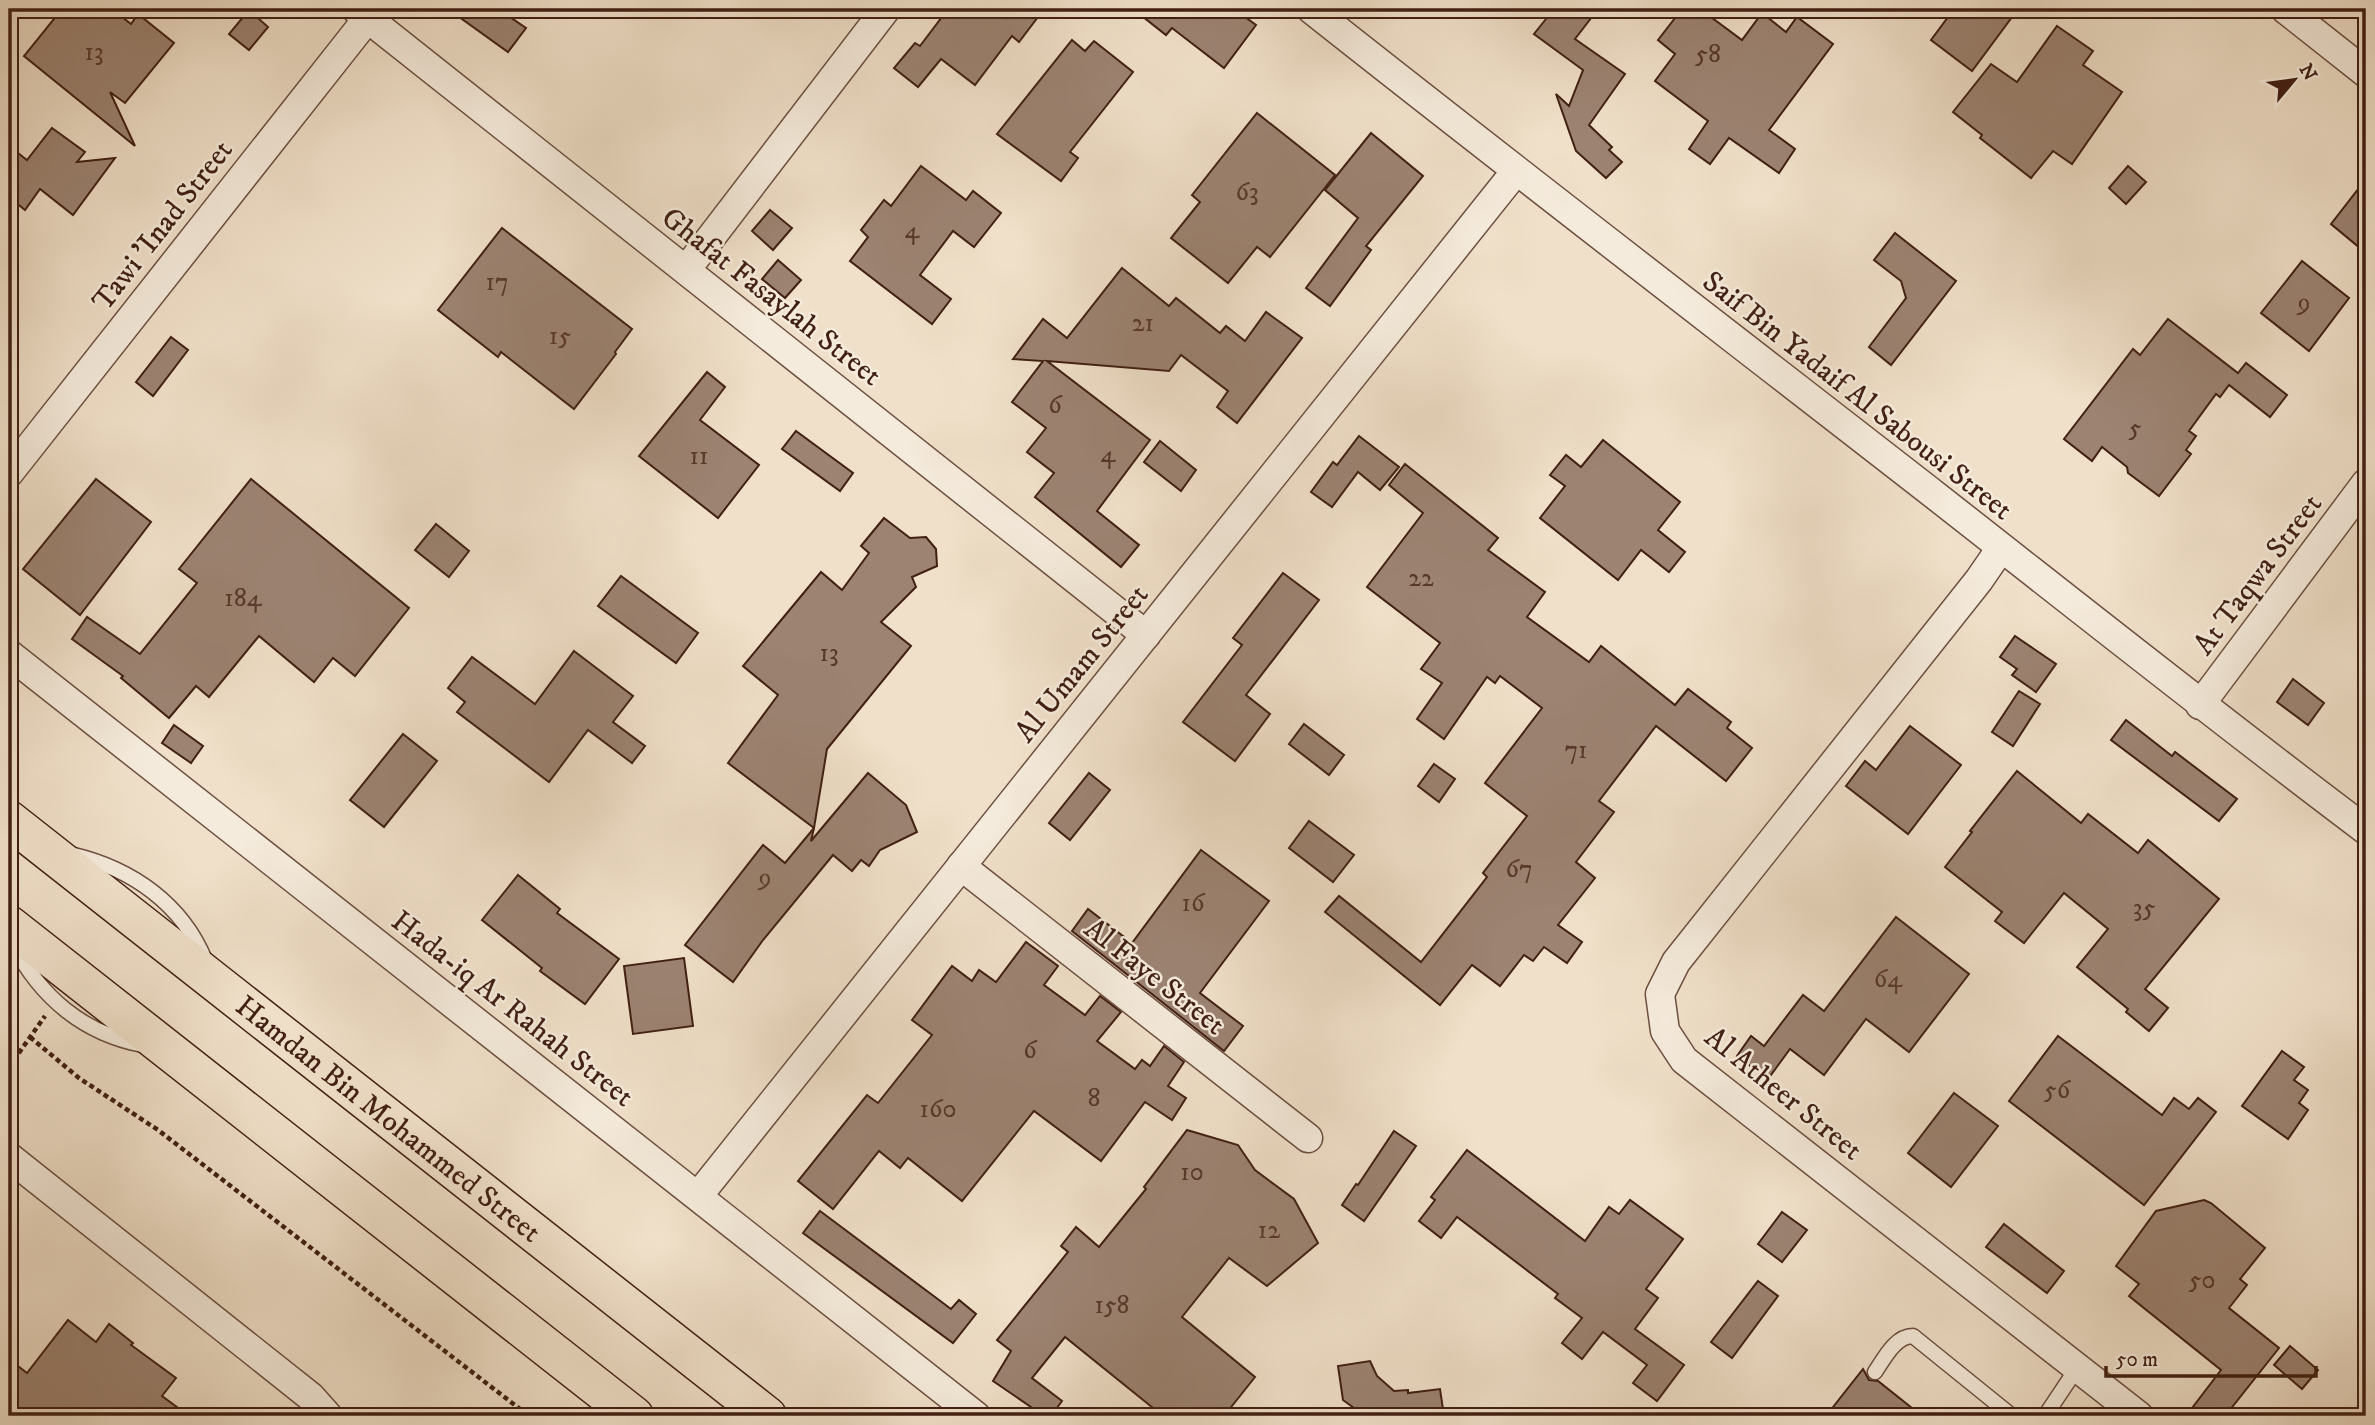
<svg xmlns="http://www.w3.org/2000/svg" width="2375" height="1425" font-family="'IM FELL DW Pica',serif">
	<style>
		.building { fill: #9c8372; stroke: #411f13; stroke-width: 2 }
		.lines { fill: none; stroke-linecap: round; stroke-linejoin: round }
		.lane-casing { stroke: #6d4f40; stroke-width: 17 }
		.street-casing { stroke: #6d4f40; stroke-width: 31 }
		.primary-casing { stroke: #411f13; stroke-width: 41 }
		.path { stroke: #411f13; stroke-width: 4.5; stroke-dasharray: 5 3.5; stroke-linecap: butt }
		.lane { stroke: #f5ebdc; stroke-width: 14 }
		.street { stroke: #f5ebdc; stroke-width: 28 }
		.primary { stroke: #f0e0c9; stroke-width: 38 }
		.labels { text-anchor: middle; stroke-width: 5; stroke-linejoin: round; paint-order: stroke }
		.number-label { font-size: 26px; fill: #58382b }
		.street-label { font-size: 30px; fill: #411f13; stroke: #f5ebdc }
	</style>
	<rect width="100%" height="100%" fill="#f0e0c9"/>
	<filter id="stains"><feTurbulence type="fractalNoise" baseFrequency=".00286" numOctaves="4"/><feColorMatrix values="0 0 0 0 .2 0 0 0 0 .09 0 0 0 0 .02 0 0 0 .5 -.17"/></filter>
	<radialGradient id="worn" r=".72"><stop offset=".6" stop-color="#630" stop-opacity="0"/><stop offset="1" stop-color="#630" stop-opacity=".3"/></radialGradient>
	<g class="building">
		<polygon points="62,9 112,9 131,24 138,14 174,43 125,103 110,92 135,146 24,56"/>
		<polygon points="448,9 498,9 526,28 508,52"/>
		<polygon points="948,9 995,9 1007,18 1014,9 1044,9 1019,42 1012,36 975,85 941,59 918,87 894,68 915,43 920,46"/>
		<polygon points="1133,9 1234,9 1256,25 1224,68 1172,28 1166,35"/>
		<polygon points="1554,9 1598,9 1575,39 1625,74 1589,125 1612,147 1609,150 1622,162 1606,178 1576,151 1556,94 1569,106 1583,70 1534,34"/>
		<polygon points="1682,9 1700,9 1742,40 1762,13 1786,32 1797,17 1833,44 1769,130 1795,149 1779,173 1729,138 1710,164 1689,149 1708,121 1655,81 1675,54 1658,40"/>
		<polygon points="1954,9 2018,9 1972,71 1931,40"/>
		<polygon points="249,10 268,27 249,50 229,34"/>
		<polygon points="2057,26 2093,51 2083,65 2122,92 2072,164 2053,151 2031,178 1980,138 1982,135 1953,112 1991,64 2017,82"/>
		<polygon points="1072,40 1085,51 1094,41 1133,72 1070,152 1078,158 1061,181 997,134"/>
		<polygon points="1257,113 1335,175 1270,257 1257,247 1228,283 1171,238 1200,202 1192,195"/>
		<polygon points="52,128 85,152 77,162 115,158 73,215 40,189 25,210 9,197 9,146 27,160"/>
		<polygon points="1371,133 1423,176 1366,246 1371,250 1330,306 1306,288 1358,218 1325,190"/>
		<polygon points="921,166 966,200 973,191 1001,213 974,247 953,231 920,275 951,299 932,324 850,261 868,237 861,230 884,200 891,206"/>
		<polygon points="2128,166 2146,182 2126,204 2109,188"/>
		<polygon points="2366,179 2366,253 2331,224"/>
		<polygon points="770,210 792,228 773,250 752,231"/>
		<polygon points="502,228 632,329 615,352 616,354 574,409 501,352 498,357 438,310"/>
		<polygon points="1895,233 1956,281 1891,365 1869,347 1906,298 1901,281 1874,260"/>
		<polygon points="778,260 801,280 785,298 762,279"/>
		<polygon points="2302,261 2349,298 2309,351 2261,313"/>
		<polygon points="1122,268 1169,306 1176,298 1220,333 1226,326 1245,341 1266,312 1302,338 1237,423 1217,407 1228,391 1181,355 1169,371 1047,361 1150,440 1097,511 1139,545 1121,567 1035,497 1054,473 1027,452 1046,428 1012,402 1043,361 1013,359 1043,319 1067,338"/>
		<polygon points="2168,319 2238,373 2246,363 2287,395 2270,417 2229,385 2220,397 2216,394 2189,431 2196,436 2186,450 2191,454 2159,496 2128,473 2127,467 2102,447 2092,461 2064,439 2133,349 2140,355"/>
		<polygon points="171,337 188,350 153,396 136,382"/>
		<polygon points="707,372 725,387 700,420 759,465 718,518 639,456"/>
		<polygon points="796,431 853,473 840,491 782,449"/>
		<polygon points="1359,436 1399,467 1380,490 1358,472 1332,507 1311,492 1333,462 1337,465"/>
		<polygon points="1603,440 1680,502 1658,530 1685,552 1669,572 1641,550 1618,580 1540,518 1565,486 1550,475 1566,455 1581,467"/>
		<polygon points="1160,441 1196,470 1181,491 1144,462"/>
		<polygon points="1405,464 1498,538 1488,550 1545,592 1527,617 1589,662 1601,646 1675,705 1688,689 1731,722 1727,728 1752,748 1726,781 1656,726 1599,801 1614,812 1576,862 1595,878 1558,925 1582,942 1567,963 1544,947 1533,961 1524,955 1500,986 1472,965 1440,1005 1325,912 1339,896 1421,962 1487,877 1483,873 1527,816 1485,783 1542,708 1500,676 1495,683 1487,677 1444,739 1417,719 1442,683 1421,669 1440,643 1367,587 1423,513 1389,485"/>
		<polygon points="96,479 151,522 80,615 23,569"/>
		<polygon points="251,479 409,608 355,676 333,658 314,682 259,636 209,697 196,686 169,718 121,678 123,676 72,639 87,617 140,654 197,583 179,569"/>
		<polygon points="884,518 910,538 926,537 936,549 937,566 912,577 916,587 881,622 911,646 827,749 814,828 728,763 778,695 743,666 821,572 842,590 869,553 861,546"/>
		<polygon points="436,524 469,551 449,577 415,550"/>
		<polygon points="1283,573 1319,600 1246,695 1270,714 1235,761 1183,722 1242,645 1233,638"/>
		<polygon points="621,576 698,633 676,663 598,606"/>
		<polygon points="2015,636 2056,664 2036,692 2012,675 2017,669 2000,657"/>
		<polygon points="574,651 633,696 613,722 645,746 632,763 588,730 549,782 457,712 465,702 448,688 472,657 535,704"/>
		<polygon points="2293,679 2324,703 2308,725 2277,702"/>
		<polygon points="2019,691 2040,704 2013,746 1992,732"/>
		<polygon points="2126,720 2172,756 2175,752 2237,799 2219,821 2111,740"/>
		<polygon points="1304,724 1344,755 1329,775 1289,744"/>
		<polygon points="174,725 203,746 191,763 162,743"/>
		<polygon points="1910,726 1961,765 1908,834 1846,786 1865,761 1876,770"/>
		<polygon points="403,734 437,761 384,827 350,800"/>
		<polygon points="1434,764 1455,779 1439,802 1418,786"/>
		<polygon points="2017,771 2081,823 2088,814 2138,853 2148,840 2219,899 2145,989 2168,1008 2149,1031 2126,1012 2128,1009 2077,967 2108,929 2064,893 2024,943 1995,921 2002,912 1945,867 1972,832 1970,831"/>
		<polygon points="868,773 906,805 917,832 880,850 869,866 861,860 852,871 833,855 763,940 733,982 685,945 763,845 785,863 814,828 811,841"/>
		<polygon points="1089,773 1110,790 1070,840 1049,823"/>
		<polygon points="1309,821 1354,855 1333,882 1289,848"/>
		<polygon points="1201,850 1269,901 1200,993 1243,1026 1224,1051 1072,931 1088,909 1132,943"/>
		<polygon points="518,875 560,909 557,913 619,959 585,1004 540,971 542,968 482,920"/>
		<polygon points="1896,917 1969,974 1909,1052 1866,1019 1824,1075 1790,1049 1768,1079 1737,1056 1751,1036 1764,1046 1803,995 1824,1011"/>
		<polygon points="1026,942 1058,966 1044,985 1085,1015 1100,996 1121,1012 1097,1041 1135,1069 1142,1060 1150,1066 1164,1046 1184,1062 1168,1086 1186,1098 1172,1120 1145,1102 1101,1161 1034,1111 962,1201 908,1158 900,1168 879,1151 833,1209 798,1181 867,1095 878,1103 932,1035 912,1020 952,966 972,981 979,970 996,982"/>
		<polygon points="684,958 693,1026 633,1034 624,966"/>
		<polygon points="2058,1036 2162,1115 2174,1098 2189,1109 2198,1098 2216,1112 2144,1205 2009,1101"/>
		<polygon points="2282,1051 2304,1067 2294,1080 2308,1090 2299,1103 2308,1110 2288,1139 2242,1106"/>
		<polygon points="1954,1093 1998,1126 1951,1187 1908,1153"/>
		<polygon points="1187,1130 1238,1145 1255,1170 1294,1199 1318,1243 1267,1286 1229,1258 1182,1317 1255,1377 1224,1416 1163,1416 1065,1337 1032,1378 1062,1401 1051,1416 1044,1416 993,1381 1011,1351 997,1340 1068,1252 1061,1246 1076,1227 1099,1247 1146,1189 1144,1187"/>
		<polygon points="1394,1131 1416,1146 1364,1221 1342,1205 1356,1184 1358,1185"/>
		<polygon points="1467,1150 1585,1241 1609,1207 1619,1214 1630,1200 1683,1239 1646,1289 1658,1298 1635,1329 1684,1365 1657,1401 1633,1383 1647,1365 1603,1332 1582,1359 1562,1343 1582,1318 1555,1298 1558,1294 1457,1217 1441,1238 1419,1221 1435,1200 1431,1197"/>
		<polygon points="2204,1200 2211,1203 2265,1248 2240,1279 2247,1285 2229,1308 2279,1348 2225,1416 2186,1416 2221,1370 2129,1296 2139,1284 2116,1266 2156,1211"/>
		<polygon points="820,1211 951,1309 959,1300 976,1314 953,1343 803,1233"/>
		<polygon points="1782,1212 1807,1230 1782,1262 1758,1244"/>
		<polygon points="2004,1224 2064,1271 2047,1293 1986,1247"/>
		<polygon points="1758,1281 1778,1296 1732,1358 1711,1342"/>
		<polygon points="68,1320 96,1342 109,1324 133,1343 131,1345 176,1378 162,1396 189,1416 9,1416 9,1359 27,1373"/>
		<polygon points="2290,1346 2318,1370 2302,1389 2274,1365"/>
		<polygon points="1370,1361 1377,1376 1394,1391 1408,1390 1408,1393 1440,1389 1444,1416 1365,1416 1343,1400 1338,1366"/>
		<polygon points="1863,1369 1869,1380 1878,1381 1922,1416 1826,1416"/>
	</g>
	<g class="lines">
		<defs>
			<g id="lane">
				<path d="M74 855C132 869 182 904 205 960"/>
				<path d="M13 944C40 997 84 1034 143 1045"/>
				<path d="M1875 1372C1884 1359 1895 1336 1913 1336L2012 1416"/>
				<polyline points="2045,1416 2077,1368"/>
			</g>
			<g id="street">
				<polyline points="356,9 1146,635"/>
				<path d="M1311 9C1518 173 1728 334 1936 496 2079 608 2221 721 2366 830"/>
				<polyline points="2285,9 2366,73"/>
				<polyline points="686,270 886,9"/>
				<polyline points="9,473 368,18"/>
				<polyline points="2001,548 1979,580 1676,962 1660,994 1665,1031 1684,1060 2139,1416"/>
				<polyline points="9,654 976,1416"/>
				<polyline points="2200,705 2366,483"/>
				<polyline points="961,866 1308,1138"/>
				<polyline points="9,1157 311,1397 328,1416"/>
				<polyline points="698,1196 1516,171"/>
			</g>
			<g id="primary">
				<path id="s1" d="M9 820 767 1416"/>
				<polyline points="9,925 634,1416"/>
			</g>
		</defs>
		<use href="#lane" class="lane-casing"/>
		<use href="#street" class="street-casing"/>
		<use href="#primary" class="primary-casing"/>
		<g class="path">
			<polyline points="30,1037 79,1078 158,1130 529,1416"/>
			<polyline points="9,1067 45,1016"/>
		</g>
		<use href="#lane" class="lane"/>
		<use href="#street" class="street"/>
		<use href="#primary" class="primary"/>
	</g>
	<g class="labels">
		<g class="number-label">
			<text x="94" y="60">13</text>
			<text x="1708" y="62">58</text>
			<text x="1247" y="200">63</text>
			<text x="912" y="238">4</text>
			<text x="497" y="290">17</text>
			<text x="2304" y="310">9</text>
			<text x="1143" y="331">21</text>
			<text x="560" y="344">15</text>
			<text x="1055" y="413">6</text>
			<text x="2135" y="436">5</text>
			<text x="1108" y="462">4</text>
			<text x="699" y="464">11</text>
			<text x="1421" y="586">22</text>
			<text x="243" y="606">184</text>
			<text x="829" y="661">13</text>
			<text x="1576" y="758">71</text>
			<text x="1519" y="877">67</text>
			<text x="765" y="885">9</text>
			<text x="1193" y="911">16</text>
			<text x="2144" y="916">35</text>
			<text x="1888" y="987">64</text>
			<text x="1030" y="1058">6</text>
			<text x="2057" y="1098">56</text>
			<text x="1094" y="1106">8</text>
			<text x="938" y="1117">160</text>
			<text x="1192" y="1180">10</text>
			<text x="1269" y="1238">12</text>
			<text x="2202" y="1288">50</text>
			<text x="1112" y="1313">158</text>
		</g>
		<g class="street-label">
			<text transform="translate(162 225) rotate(-52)" y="10">Tawi 'Inad Street</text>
			<text transform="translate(772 296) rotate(38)" y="10">Ghafat Fasaylah Street</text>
			<text transform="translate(1858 395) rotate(38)" y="10">Saif Bin Yadaif Al Sabousi Street</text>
			<text transform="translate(2257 574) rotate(-53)" y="10">At Taqwa Street</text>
			<text transform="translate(1081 663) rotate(-51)" y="10">Al Umam Street</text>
			<text transform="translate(1155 976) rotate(38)" y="10">Al Faye Street</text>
			<text transform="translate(513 1008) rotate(38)" y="10">Hada-iq Ar Rahah Street</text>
			<text transform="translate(1784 1093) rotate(39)" y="10">Al Atheer Street</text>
			<text dy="10" stroke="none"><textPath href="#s1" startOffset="483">Hamdan Bin Mohammed Street</textPath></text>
		</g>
	</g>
	<rect width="2375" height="1425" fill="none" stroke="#f0e0c9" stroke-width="35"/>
	<rect x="10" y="10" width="2354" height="1404" fill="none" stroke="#411f13" stroke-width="3.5"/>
	<rect x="18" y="18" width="2340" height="1390" fill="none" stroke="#411f13" stroke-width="2"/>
	<g transform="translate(2294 80) rotate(61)" stroke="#f5ebdc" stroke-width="5" paint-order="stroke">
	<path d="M0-5L12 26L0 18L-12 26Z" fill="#411f13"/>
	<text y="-10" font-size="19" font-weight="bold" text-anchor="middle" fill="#411f13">N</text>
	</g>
	<path d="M2106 1366v10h210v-10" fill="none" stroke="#411f13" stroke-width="3.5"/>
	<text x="2116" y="1366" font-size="21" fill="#411f13" stroke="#f5ebdc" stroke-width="5" paint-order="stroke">50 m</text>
	<rect width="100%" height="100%" filter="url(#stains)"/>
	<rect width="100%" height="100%" fill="url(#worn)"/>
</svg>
